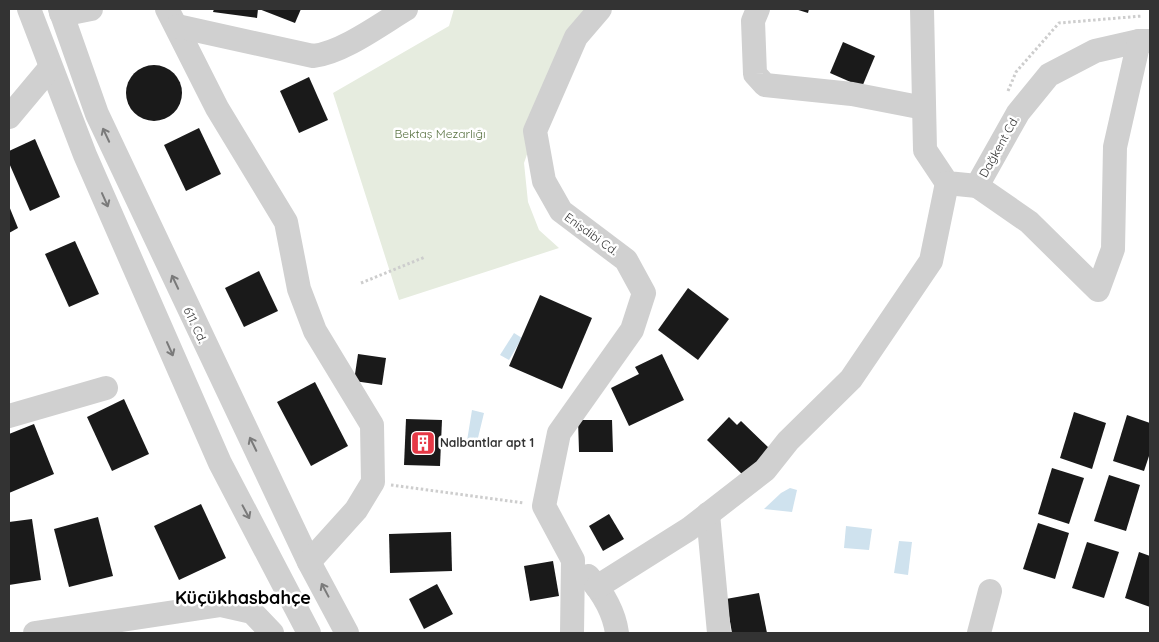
<svg xmlns="http://www.w3.org/2000/svg" width="1159" height="642" font-family="Quicksand,sans-serif">
	<style>
		.green { fill: #e6ecdf }
		.water { fill: #cfe2ee }
		.building { fill: #1a1a1a }
		.lines { fill: none; stroke-linecap: round; stroke-linejoin: round }
		.path { stroke: #cdcdcd; stroke-width: 3; stroke-dasharray: 2.5 2.5; stroke-linecap: butt }
		.minor { stroke: #d0d0d0; stroke-width: 24 }
		.oneway { stroke: #7a7a7a }
		.labels { text-anchor: middle; stroke-width: 5; stroke-linejoin: round; paint-order: stroke }
		.park-label { font-size: 12px; fill: #56703f; stroke: #fff }
		.street-label { font-size: 12px; fill: #333; stroke: #fff }
		.poi-label { font-size: 12px; font-weight: bold; fill: #333; stroke: #fff; text-anchor: start }
		.district-label { font-size: 18px; font-weight: bold; fill: #000; stroke: #fff }
	</style>
	<rect width="100%" height="100%" fill="#fff"/>
	<polygon class="green" points="454,9 605,9 550,88 524,163 528,202 539,230 559,248 399,300 333,93 449,26"/>
	<g class="water">
		<polygon points="514,333 522,338 509,360 500,355"/>
		<polygon points="472,410 484,413 477,442 472,441 471,448 466,447"/>
		<polygon points="790,488 797,490 792,512 764,509 781,493"/>
		<polygon points="846,526 872,529 869,550 844,548"/>
		<polygon points="899,541 912,542 908,575 894,573"/>
	</g>
	<g class="building">
		<polygon points="214,9 258,9 257,18 213,12"/>
		<polygon points="259,9 301,9 295,23"/>
		<polygon points="795,9 809,9 808,13"/>
		<polygon points="843,42 875,56 862,87 830,73"/>
		<circle cx="154" cy="93" r="28"/>
		<polygon points="309,77 328,120 299,133 280,91"/>
		<polygon points="199,128 221,174 186,191 164,145"/>
		<polygon points="35,139 60,197 30,211 9,163 9,151"/>
		<polygon points="9,206 18,228 9,233"/>
		<polygon points="75,241 99,294 69,307 45,254"/>
		<polygon points="259,271 278,311 244,327 225,288"/>
		<polygon points="688,288 729,319 698,360 658,330"/>
		<polygon points="540,295 592,318 562,389 509,366"/>
		<polygon points="358,354 386,358 382,385 354,381"/>
		<polygon points="662,354 684,400 629,426 611,388 639,374 635,367"/>
		<polygon points="315,382 348,446 311,466 277,402"/>
		<polygon points="124,399 149,454 112,471 87,417"/>
		<polygon points="1074,412 1106,423 1092,469 1060,458"/>
		<polygon points="1127,415 1150,423 1150,453 1144,471 1113,461"/>
		<polygon points="729,417 737,425 741,421 771,450 745,477 707,440"/>
		<polygon points="406,419 442,420 440,466 404,465"/>
		<polygon points="578,420 612,420 613,452 579,452"/>
		<polygon points="34,424 54,474 9,493 9,434"/>
		<polygon points="1052,468 1084,478 1069,524 1038,514"/>
		<polygon points="1109,475 1140,485 1126,531 1094,521"/>
		<polygon points="201,504 226,558 179,580 154,526"/>
		<polygon points="609,514 624,539 603,551 589,526"/>
		<polygon points="98,517 113,576 69,587 54,529"/>
		<polygon points="32,519 41,580 9,585 9,522"/>
		<polygon points="1038,523 1069,533 1055,579 1023,569"/>
		<polygon points="451,532 452,571 390,573 389,534"/>
		<polygon points="1087,542 1119,552 1104,598 1072,588"/>
		<polygon points="1139,552 1150,556 1150,607 1125,598"/>
		<polygon points="553,561 559,596 530,601 524,566"/>
		<polygon points="437,584 453,614 424,629 409,599"/>
		<polygon points="759,593 767,633 732,633 726,599"/>
	</g>
	<g class="lines">
		<g class="path">
			<polyline points="1008,91 1016,72 1059,23 1142,16"/>
			<polyline points="361,283 425,257"/>
			<polyline points="391,485 524,503"/>
		</g>
		<g class="minor">
			<polyline points="29,9 85,155 220,463 309,633"/>
			<polyline points="60,9 97,114 309,562 347,633"/>
			<polyline points="167,9 217,108 286,222 299,289 315,331 372,425 373,482 356,510 309,562"/>
			<polyline points="758,9 753,21 755,74 765,85 852,94 924,108"/>
			<polyline points="922,9 925,150 947,183 977,186 1018,113 1049,75 1095,51 1139,41 1150,41"/>
			<polyline points="61,13 71,13 91,9"/>
			<path d="M177 26 313 56C342 53 381 24 406 9"/>
			<polyline points="9,117 50,68"/>
			<polyline points="977,186 1029,222 1098,290 1113,249 1115,147 1139,41"/>
			<polyline points="9,416 106,388"/>
			<polyline points="708,514 719,633"/>
			<path d="M588 576C603 593 614 611 617 633"/>
			<polyline points="597,587 689,529 765,470 788,441 851,379 931,261 947,183"/>
			<polyline points="35,633 221,605 252,612 272,633"/>
			<polyline points="572,633 573,560 544,506 559,433 632,330 644,293 626,260 561,211 544,181 535,131 576,37 600,9"/>
			<polyline points="979,633 990,591"/>
		</g>
	</g>
	<defs><path id="oneway-shaft" d="M-6 0H5M1.5-3L5.5 0L1.5 3" fill="none" stroke-width="1.6" stroke-linecap="round" stroke-linejoin="round" transform="scale(1.25)"/></defs>
	<g class="oneway">
		<use href="#oneway-shaft" transform="translate(106 135) rotate(-115)"/>
		<use href="#oneway-shaft" transform="translate(105 200) rotate(66)"/>
		<use href="#oneway-shaft" transform="translate(175 282) rotate(-115)"/>
		<use href="#oneway-shaft" transform="translate(170 349) rotate(66)"/>
		<use href="#oneway-shaft" transform="translate(253 444) rotate(-116)"/>
		<use href="#oneway-shaft" transform="translate(246 512) rotate(62)"/>
		<use href="#oneway-shaft" transform="translate(325 590) rotate(-118)"/>
	</g>
	<defs>
		<symbol id="building-square" viewBox="-11 -11 22 22"><rect x="-9" y="-9" width="18" height="18" rx="4" fill="#e63946" stroke="#fff"/><path d="M-4-6H4V6H1V3H-1V6H-4ZM-2.5-4.3h1.7v1.8h-1.7ZM.8-4.3h1.7v1.8H.8ZM-2.5-1h1.7V.8h-1.7ZM.8-1h1.7V.8H.8Z" fill="#fff"/></symbol>
	</defs>
	<g fill-rule="evenodd">
		<use href="#building-square" x="409" y="429" width="28" height="28"/>
	</g>
	<g class="labels">
		<g class="park-label">
			<text x="440" y="138">Bektaş Mezarlığı</text>
		</g>
		<g class="street-label">
			<text transform="translate(999 147) rotate(-61)" y="4">Dağkent Cd.</text>
			<text transform="translate(591 234) rotate(36)" y="4">Enişdibi Cd.</text>
			<text transform="translate(195 325) rotate(65)" y="4">611. Cd.</text>
		</g>
		<g class="poi-label">
			<text x="440" y="447">Nalbantlar apt 1</text>
		</g>
		<g class="district-label">
			<text x="243" y="604">Küçükhasbahçe</text>
		</g>
	</g>
	<rect width="1159" height="642" fill="none" stroke="#333333" stroke-width="20"/>
</svg>
